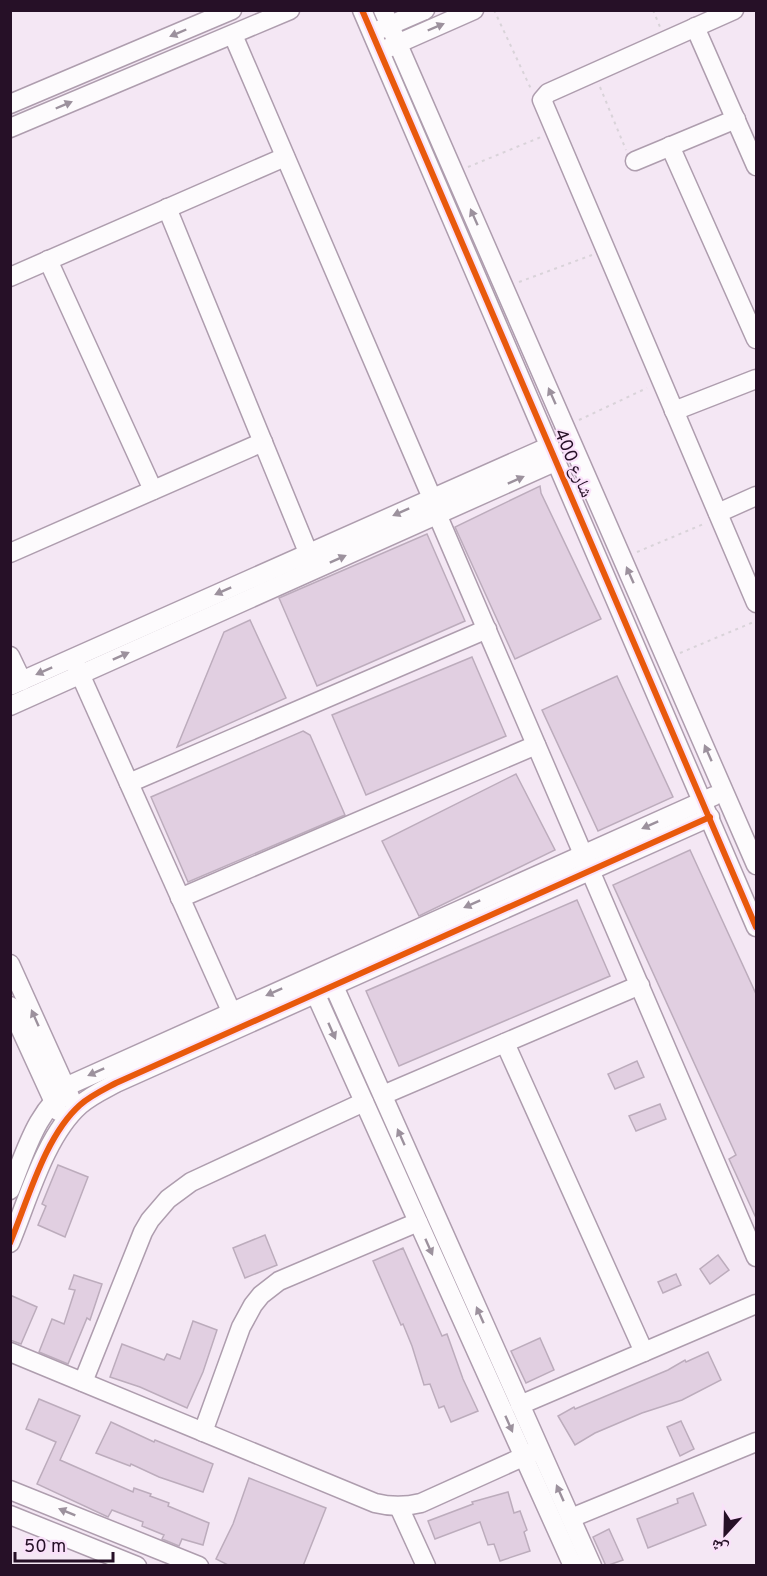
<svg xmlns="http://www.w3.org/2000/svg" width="767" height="1576" font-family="Overpass,'Noto Naskh Arabic',sans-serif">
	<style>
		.building { fill: #e1cfe1; stroke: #bcacbc; stroke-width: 1.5 }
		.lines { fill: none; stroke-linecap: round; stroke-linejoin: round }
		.minor-casing { stroke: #ae9dae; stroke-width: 21 }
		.path { stroke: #d9d3d9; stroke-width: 2; stroke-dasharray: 3 4.5; stroke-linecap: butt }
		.minor { stroke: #fdfbfd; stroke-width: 18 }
		.cycleway-casing { stroke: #fae1fa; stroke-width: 10 }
		.cycleway { stroke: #e8590c; stroke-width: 6 }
		.oneway { fill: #9c919d }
		.labels { text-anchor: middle; stroke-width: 4.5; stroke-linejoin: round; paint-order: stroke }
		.street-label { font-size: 18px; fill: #261027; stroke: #fae1fa }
	</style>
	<rect width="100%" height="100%" fill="#f4e7f4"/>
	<g class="building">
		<polygon points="540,486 541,493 601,619 515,659 455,527"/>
		<polygon points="427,534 465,621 317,686 279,598"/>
		<polygon points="250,620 286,698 177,747 224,632"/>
		<polygon points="472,657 506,736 366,795 332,715"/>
		<polygon points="617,676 673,797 598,831 542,710"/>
		<polygon points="303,731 310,735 345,815 188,882 151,797"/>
		<polygon points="516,774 555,850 419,916 382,841"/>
		<polygon points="690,850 756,994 756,1218 729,1159 736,1155 613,885"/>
		<polygon points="577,900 610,976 399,1066 366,991"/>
		<polygon points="637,1061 644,1077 615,1089 608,1074"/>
		<polygon points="660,1104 666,1119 636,1131 629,1116"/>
		<polygon points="58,1165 88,1177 65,1237 38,1225 46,1206 42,1204"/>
		<polygon points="265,1235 277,1265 245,1278 233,1248"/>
		<polygon points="403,1248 442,1336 447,1334 463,1379 478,1411 451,1422 444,1406 439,1408 430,1384 424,1385 412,1346 403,1324 401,1325 373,1261"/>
		<polygon points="718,1255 729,1270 710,1284 700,1269"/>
		<polygon points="676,1274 681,1285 663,1293 658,1282"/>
		<polygon points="74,1275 102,1284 90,1320 87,1318 68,1364 39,1352 52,1319 64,1324 75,1290 69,1289"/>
		<polygon points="10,1295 37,1307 21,1344 10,1340"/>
		<polygon points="193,1321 217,1330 203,1372 187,1408 140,1387 110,1377 122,1344 164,1360 167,1354 180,1359"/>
		<polygon points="540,1338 554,1370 526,1383 511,1351"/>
		<polygon points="708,1352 721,1380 682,1400 642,1413 595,1433 575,1445 558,1416 574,1407 575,1409 668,1370 685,1360 686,1362"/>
		<polygon points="39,1399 80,1416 60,1460 133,1492 134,1488 151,1494 150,1496 169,1503 168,1506 209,1523 203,1545 182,1539 179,1546 162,1539 164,1535 142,1526 143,1522 112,1510 108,1517 37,1484 56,1442 26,1429"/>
		<polygon points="681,1421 694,1449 680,1456 667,1427"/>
		<polygon points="111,1422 154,1442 155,1440 213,1464 203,1492 159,1477 131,1464 130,1466 96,1453"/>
		<polygon points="249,1478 326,1508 303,1566 230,1566 216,1559 233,1524"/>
		<polygon points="508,1492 514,1513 520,1511 527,1530 524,1532 530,1551 500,1561 494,1544 488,1545 480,1522 435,1539 428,1521 473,1504 472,1502"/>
		<polygon points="693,1493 706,1525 648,1548 637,1519 678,1503 677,1499"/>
		<polygon points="609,1529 623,1560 606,1566 593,1537"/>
	</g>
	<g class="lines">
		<defs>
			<g id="minor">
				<polyline points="362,10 756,927"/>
				<polyline points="383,10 756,865"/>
				<polyline points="734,10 548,93 542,100 756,603"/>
				<polyline points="695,27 756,166"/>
				<polyline points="379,30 425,10"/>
				<polyline points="233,35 432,498"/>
				<polyline points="388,48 474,10"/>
				<polyline points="10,104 232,10"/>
				<polyline points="10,128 290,10"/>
				<polyline points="670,146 756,339"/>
				<polyline points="635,161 736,119"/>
				<polyline points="167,208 312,562"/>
				<polyline points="48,260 153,490"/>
				<polyline points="10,277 285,157"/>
				<polyline points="674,411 756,379"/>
				<polyline points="718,513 756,496"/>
				<polyline points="437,514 756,1257"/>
				<polyline points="10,553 263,442"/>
				<polyline points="10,656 22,681"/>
				<polyline points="76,665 231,1011"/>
				<polyline points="10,686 550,446"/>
				<polyline points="10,706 557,461"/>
				<polyline points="129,783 487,629"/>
				<polyline points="180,898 536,745"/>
				<polyline points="10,964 71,1099"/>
				<polyline points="329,975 592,1566"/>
				<polyline points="311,984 573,1566"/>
				<polyline points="10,1006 58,1111"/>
				<polyline points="505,1043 644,1352"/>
				<polyline points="383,1095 640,985"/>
				<path d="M10 1190C27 1148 36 1110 74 1083L714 796"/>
				<path d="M10 1243C28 1200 45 1136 80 1105 90 1096 103 1090 116 1083L710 817"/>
				<path d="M10 1352 375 1503C391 1507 405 1507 421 1503L534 1452"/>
				<polyline points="83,1382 143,1232 150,1220 168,1199 191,1182 364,1102"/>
				<polyline points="520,1405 756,1304"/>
				<polyline points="203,1432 241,1327 253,1305 261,1295 279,1281 418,1222"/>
				<polyline points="10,1490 199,1566"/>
				<polyline points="399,1507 426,1566"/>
				<polyline points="10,1515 137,1566"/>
				<polyline points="571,1518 756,1442"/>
			</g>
		</defs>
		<use href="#minor" class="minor-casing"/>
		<g class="path">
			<polyline points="494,10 531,89"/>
			<polyline points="653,10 660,27"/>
			<polyline points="600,87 626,150"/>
			<polyline points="468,167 541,137"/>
			<polyline points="519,282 592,255"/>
			<polyline points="579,420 647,388"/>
			<polyline points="637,552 706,523"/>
			<polyline points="680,653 756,621"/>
		</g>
		<use href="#minor" class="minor"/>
		<defs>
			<g id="cycleway">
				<polyline points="362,10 756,927"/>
				<path d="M10 1243C28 1200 45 1136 80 1105 90 1096 103 1090 116 1083L710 817"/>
			</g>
		</defs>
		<use href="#cycleway" class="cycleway-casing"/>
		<use href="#cycleway" class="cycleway"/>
	</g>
	<defs><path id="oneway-solid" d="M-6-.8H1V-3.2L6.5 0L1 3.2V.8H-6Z" transform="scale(1.5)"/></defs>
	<g class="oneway">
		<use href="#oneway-solid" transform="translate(436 27) rotate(-23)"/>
		<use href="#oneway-solid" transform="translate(178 33) rotate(157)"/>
		<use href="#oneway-solid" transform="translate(64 105) rotate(-23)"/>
		<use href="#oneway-solid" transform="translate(474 217) rotate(-114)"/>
		<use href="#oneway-solid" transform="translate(552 396) rotate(-114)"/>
		<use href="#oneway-solid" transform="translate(516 480) rotate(-24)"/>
		<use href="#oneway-solid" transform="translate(401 512) rotate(156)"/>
		<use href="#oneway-solid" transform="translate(338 559) rotate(-24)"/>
		<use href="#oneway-solid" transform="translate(630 575) rotate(-114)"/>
		<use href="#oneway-solid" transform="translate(223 591) rotate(156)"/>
		<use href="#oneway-solid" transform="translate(121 656) rotate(-24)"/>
		<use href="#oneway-solid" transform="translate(44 671) rotate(156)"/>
		<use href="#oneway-solid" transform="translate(708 753) rotate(-114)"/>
		<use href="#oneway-solid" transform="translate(650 825) rotate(156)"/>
		<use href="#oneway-solid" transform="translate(472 904) rotate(156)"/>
		<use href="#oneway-solid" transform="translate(274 992) rotate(156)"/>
		<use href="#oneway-solid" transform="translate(35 1018) rotate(-114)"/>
		<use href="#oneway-solid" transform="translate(332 1031) rotate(66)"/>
		<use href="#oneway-solid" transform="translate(96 1072) rotate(156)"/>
		<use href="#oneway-solid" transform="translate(401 1137) rotate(-114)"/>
		<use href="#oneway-solid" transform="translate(429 1247) rotate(66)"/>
		<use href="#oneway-solid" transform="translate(480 1315) rotate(-114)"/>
		<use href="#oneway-solid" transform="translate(509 1424) rotate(66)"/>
		<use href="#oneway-solid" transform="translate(560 1493) rotate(-114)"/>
		<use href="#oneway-solid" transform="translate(67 1512) rotate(-158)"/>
	</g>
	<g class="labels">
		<g class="street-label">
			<text transform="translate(574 463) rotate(67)" y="6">شارع 400</text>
		</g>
	</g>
	<rect width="767" height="1576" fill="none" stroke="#261027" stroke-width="24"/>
	<g transform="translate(725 1534) rotate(202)" stroke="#fae1fa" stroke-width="4.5" paint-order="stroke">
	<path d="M0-4.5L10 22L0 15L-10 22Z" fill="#261027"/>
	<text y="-9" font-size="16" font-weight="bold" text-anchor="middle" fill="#261027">ش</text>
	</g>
	<path d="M15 1552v9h98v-9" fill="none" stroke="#261027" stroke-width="3"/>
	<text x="24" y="1552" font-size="18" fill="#261027" stroke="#fae1fa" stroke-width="4.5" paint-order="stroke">50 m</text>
</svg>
